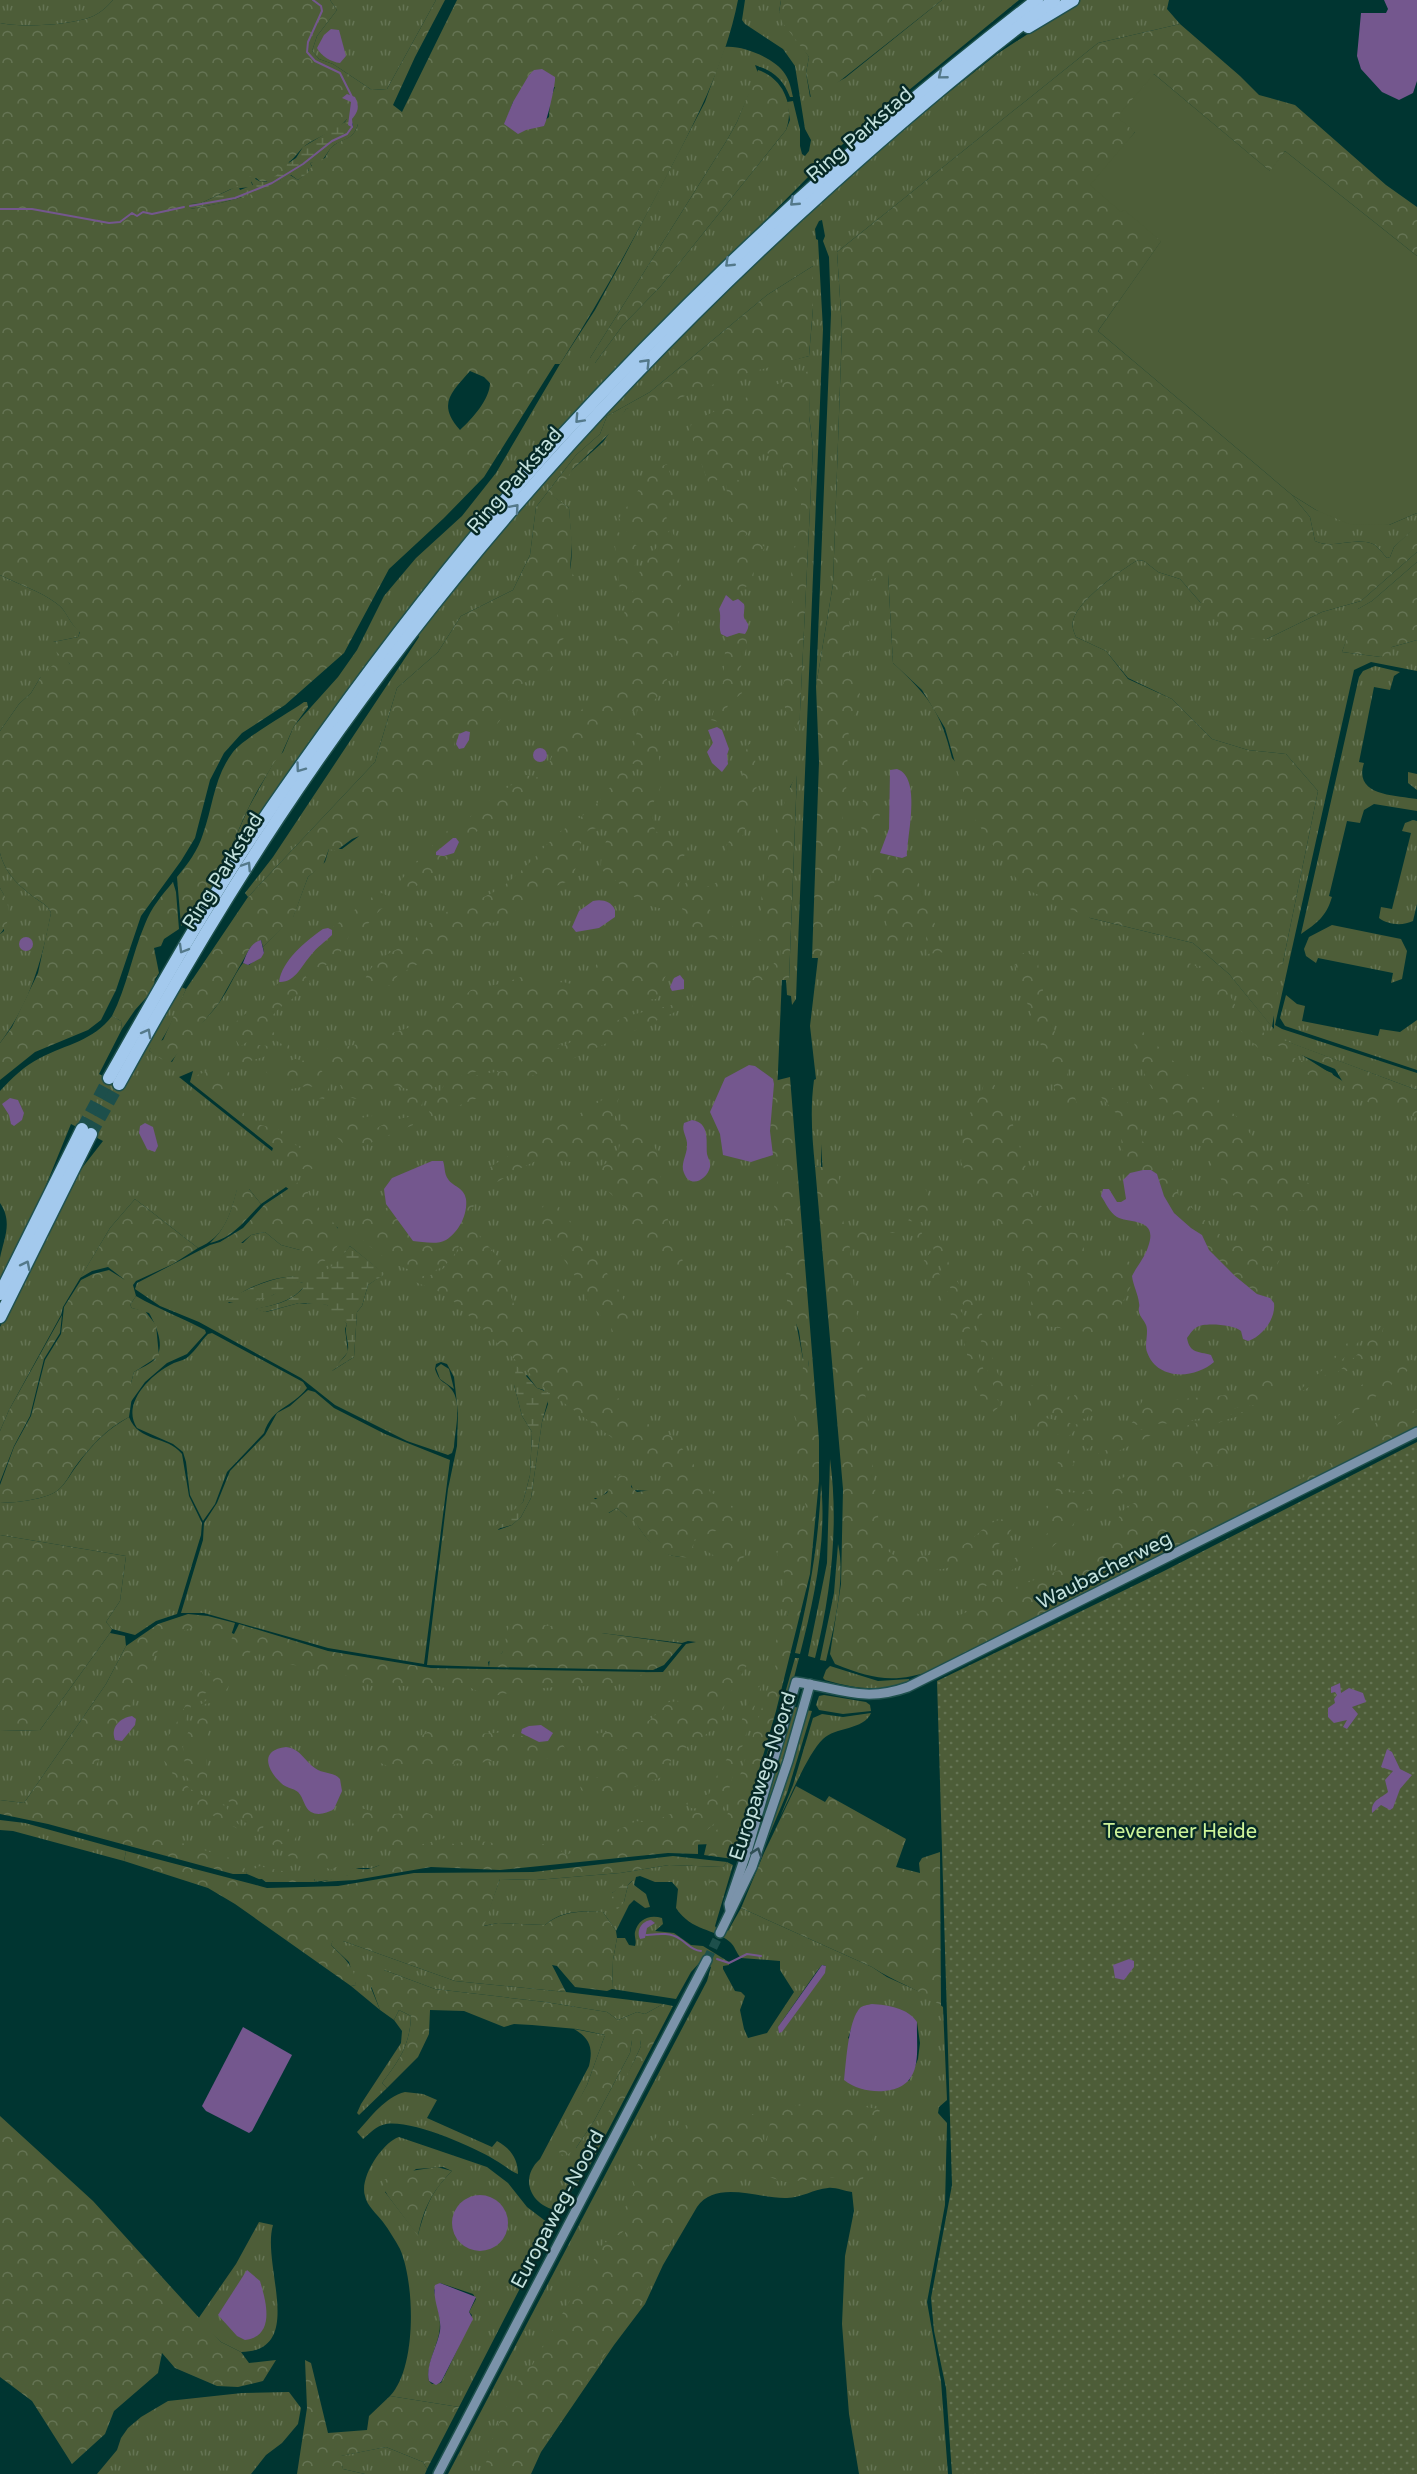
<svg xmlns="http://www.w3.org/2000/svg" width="1417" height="2474" font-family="'Varela Round',sans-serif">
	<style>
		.grass { fill: url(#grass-tufts); fill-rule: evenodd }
		.forest { fill: url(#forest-crowns); fill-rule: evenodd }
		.wetland { fill: url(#wetland-marsh) }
		.park { fill: url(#park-dots) }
		.pitch { fill: #4d5d38 }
		.water { fill: #74578e }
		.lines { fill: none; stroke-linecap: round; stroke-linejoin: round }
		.stream { stroke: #74578e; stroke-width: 2 }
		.secondary-tunnel { stroke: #1d4f4b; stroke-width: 9; stroke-dasharray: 9 4.5; stroke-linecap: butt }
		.highway-tunnel { stroke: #1d4f4b; stroke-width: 12; stroke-dasharray: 12 6; stroke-linecap: butt }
		.secondary-casing { stroke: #1f514d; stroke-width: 12 }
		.highway-casing { stroke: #1f514d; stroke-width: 15 }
		.secondary { stroke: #7b93aa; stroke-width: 9 }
		.highway { stroke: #a3c9ed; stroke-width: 12 }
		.oneway { stroke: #54798a }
		.oneway2 { stroke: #2f4e54 }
		.labels { text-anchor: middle; stroke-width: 5; stroke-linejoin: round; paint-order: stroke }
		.street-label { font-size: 20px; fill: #c3e1dd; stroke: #062926 }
		.park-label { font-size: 20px; fill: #cef49a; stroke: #062926 }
	</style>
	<defs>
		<pattern id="grass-tufts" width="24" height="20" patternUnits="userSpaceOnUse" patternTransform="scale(1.5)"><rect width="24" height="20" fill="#4d5d38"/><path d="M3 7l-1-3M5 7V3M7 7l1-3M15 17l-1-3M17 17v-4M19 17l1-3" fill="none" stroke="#657454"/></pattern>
		<pattern id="forest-crowns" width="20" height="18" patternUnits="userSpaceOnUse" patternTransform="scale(1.5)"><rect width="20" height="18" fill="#4d5d38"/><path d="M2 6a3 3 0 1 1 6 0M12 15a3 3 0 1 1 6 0" fill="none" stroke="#657454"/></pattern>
		<pattern id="wetland-marsh" width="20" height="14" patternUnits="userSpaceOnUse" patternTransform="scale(1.5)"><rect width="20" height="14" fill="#4d5d38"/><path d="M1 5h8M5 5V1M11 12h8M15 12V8" fill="none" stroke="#657454"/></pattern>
		<pattern id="park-dots" width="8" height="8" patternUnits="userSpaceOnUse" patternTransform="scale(1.5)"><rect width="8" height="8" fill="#4d5d38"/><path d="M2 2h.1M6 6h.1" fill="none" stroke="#657454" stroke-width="1.8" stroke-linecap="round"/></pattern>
	</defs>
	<rect width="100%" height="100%" fill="#003531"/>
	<g class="grass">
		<path d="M0 0H113C107 7 99 14 91 17 70 25 22 28 0 23Z"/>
		<polygon points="330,0 436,0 387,89 372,90 333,64 319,59 312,51 317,36 337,10"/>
		<path d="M745 0H781L779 12 809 57 806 73 810 97 845 78 942 0H1019L815 167V170L628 359 322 726 198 911 224 863 249 807 275 760 283 752 294 726 338 677 357 650 384 596 416 558 462 516 496 473 560 364 595 310 624 257 705 102 725 47C743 45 776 59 785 74 790 81 791 89 793 97H790C783 79 773 71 755 65L758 73 737 122 727 140 590 358 595 363 623 325 660 287 786 130 790 120 787 102 793 101 800 130V146L802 154 805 156 809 151 811 140 805 129 795 66 783 49 745 24 742 20Z"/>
		<path d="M1061 0H1169L1167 9 1180 24 1098 43 837 252 842 329 833 584 816 686 831 314 829 257 823 241 825 236 822 220 819 221 815 229 816 239 818 240 823 329 798 945 796 999 792 1005 791 996 787 995 786 980H789L797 775 790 787 777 1095 796 1322 803 1359H808L809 1367 802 1385 809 1453 807 1516 802 1554 735 1843 664 1846 472 1867 380 1865 372 1868H353L349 1875 338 1879 314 1882 315 1879H259L266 1882 247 1874 246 1872 43 1813 151 1630 199 1617 234 1634 315 1656 428 1674 663 1672 686 1644 696 1642 688 1641 682 1643 601 1633 504 1649 502 1653 488 1662 489 1667 427 1665 448 1489 457 1446 458 1413 454 1377 447 1364 441 1362 436 1364 435 1369C441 1386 444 1379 452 1390 462 1404 455 1430 454 1447L452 1453 448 1455 407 1441 335 1405 301 1378 199 1322 160 1306 135 1289 137 1283 210 1245 220 1242 243 1243 251 1235 265 1232 281 1245 300 1250 338 1228 286 1187 261 1204 249 1189 237 1190C230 1216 224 1237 198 1248L135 1199 110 1228 63 1307 61 1315 9 1410 0 1431V1327L75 1177 103 1141 71 1124 35 1212 0 1283C0 1275 0 1266 0 1258 4 1238 13 1222 0 1203V1091C12 1078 24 1066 40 1058 67 1044 93 1041 112 1016L121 1021 122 1029 99 1074 124 1087 179 986 186 989C177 1011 169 1031 155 1050L151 1048 149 1051 172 1062C184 1039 204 1023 219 1003 229 990 233 976 243 963L249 965 264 953 263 947 293 917 308 877 325 862 329 849H342L358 837 557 609C560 599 565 589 568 578 575 556 570 531 569 508L551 495 573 469 603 442 626 409 694 384 809 356 813 308V266L767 295 650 392 607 416 600 434 576 455 536 507 530 555 513 590 461 616 438 652 397 688 375 762 248 897 245 893 273 857 419 637 418 634 526 500 608 410 765 251 905 127 997 54 1037 28 1045 12ZM810 370 809 416 813 446 799 732ZM193 1071 190 1082 273 1148 272 1151 179 1077ZM350 1246 384 1274 368 1285 362 1306 357 1312 354 1357 332 1371 348 1352 345 1329 347 1324 327 1305 318 1303 306 1304 299 1303 266 1312 256 1309C274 1305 290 1302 303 1288V1283L294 1280 273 1295 228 1303C242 1290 266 1279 286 1277 300 1276 315 1277 328 1270 337 1265 344 1255 350 1246ZM527 1375 537 1388 544 1390 548 1404 542 1422 531 1498 521 1517 512 1525 498 1530 523 1502 530 1475 532 1432 522 1416 514 1385ZM633 1480 631 1483 633 1490 651 1491 680 1557C654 1554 645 1536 632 1517H627L617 1508 609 1513 594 1498H600L611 1488Z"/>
		<path d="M1292 495 1316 510 1389 525 1417 513V526L1394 547 1390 557 1387 558C1383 554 1378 546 1373 544 1354 536 1334 550 1315 541L1310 517Z"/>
		<path d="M1417 552V562L1372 601 1358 609 1342 652 1381 657 1392 647 1417 640V671L1371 662 1354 670 1275 1025 1282 1029 1417 1073V1090L1285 1041 1289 1047 1363 1094 1417 1110V1424L921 1668 848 1446 829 1269 821 1144V1167L815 1166C812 1137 810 1109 814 1080L816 1079 810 1026 820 941 842 574H888L893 663C928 695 941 712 952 758L1090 918 1193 943 1229 974 1274 1029V992L1283 962 1318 791 1286 754 1248 750 1212 739 1172 699 1128 678 1106 651 1076 637C1073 630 1071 625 1074 618 1080 599 1121 570 1138 560L1144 561 1158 572 1180 579 1200 602 1267 639 1322 612 1361 601Z"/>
		<path d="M0 575C18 584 40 591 56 603 67 610 69 624 80 631L78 637 53 642 70 664 40 678 31 693 19 704 0 731Z"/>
		<path d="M1375 666 1400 672 1394 676 1390 690 1374 687 1359 762 1364 763C1353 796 1395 795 1417 799V811L1374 804 1364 810 1360 823 1347 821 1329 896 1332 897C1326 917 1317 923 1301 934L1359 677 1363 671Z"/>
		<polygon points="1408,772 1417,774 1417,790 1408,783"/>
		<path d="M1413 820 1417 821V904L1413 921C1403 926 1388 925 1379 918L1381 907 1392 909 1411 833 1402 831 1405 823Z"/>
		<path d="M0 853C5 874 21 888 38 900 44 904 48 906 51 913 42 961 30 1003 0 1043V934L4 931V895L0 888Z"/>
		<polygon points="1332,925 1401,939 1407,951 1402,979 1391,983 1393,973 1318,958 1316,963 1306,956 1304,949 1309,937"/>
		<polygon points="1286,995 1297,1004 1305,1006 1302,1021 1378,1036 1380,1029 1400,1032 1417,1020 1417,1070 1285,1026 1280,1018"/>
		<path d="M136 1296C158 1309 183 1318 205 1330L206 1333 187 1354 167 1363 145 1382 130 1403 131 1383 134 1372C140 1368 151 1364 155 1359 166 1347 156 1325 149 1313L132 1308 130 1305Z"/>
		<path d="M212 1333 303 1382 307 1388C292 1408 272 1407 264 1433L227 1472 215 1504 203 1521 190 1495 186 1462 183 1452 173 1444 137 1428C121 1404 150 1375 172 1364 177 1361 184 1361 189 1356 196 1350 201 1341 208 1334Z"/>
		<polygon points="441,1364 449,1369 454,1389 440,1379 436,1368"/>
		<polygon points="308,1390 315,1392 334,1408 385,1434 450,1460 424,1664 328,1648 204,1613 181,1613 203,1540 204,1523 217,1503 230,1471 265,1435 277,1413 290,1406"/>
		<path d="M129 1417C139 1443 167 1435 182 1454L189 1496 202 1523 201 1535 177 1614 156 1621 135 1635 112 1629 106 1622 120 1601 126 1556 0 1535V1502C13 1504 48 1499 58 1490 66 1484 72 1471 78 1464 92 1444 108 1429 129 1417Z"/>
		<path d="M830 1459C839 1525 831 1595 815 1658L808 1656 827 1563Z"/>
		<path d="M821 1484C827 1540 814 1600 800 1654L795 1653C809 1597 819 1542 821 1484Z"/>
		<path d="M838 1544C846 1577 834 1628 826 1661L820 1660 834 1593Z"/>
		<polygon points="110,1633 125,1636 126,1646 106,1684 24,1803 0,1800 0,1731 40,1730"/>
		<polygon points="795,1658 799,1658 788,1701 784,1697"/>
		<path d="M830 1666 878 1681 909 1679V1682C877 1692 857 1689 825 1680L823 1678 826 1670Z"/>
		<polygon points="824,1695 866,1702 870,1705 871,1711 843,1714 819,1710 816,1705 819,1696"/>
		<polygon points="781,1705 786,1706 743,1855 737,1858"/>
		<polygon points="792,1706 802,1709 749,1862 748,1862"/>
		<polygon points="806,1710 812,1711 787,1793 759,1859"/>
		<path d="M871 1713C864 1730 835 1727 823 1739 808 1753 790 1798 780 1817L793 1785 813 1718 822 1714 843 1717Z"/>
		<polygon points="0,1820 25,1823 126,1851 124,1861 13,1831 0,1830"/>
		<path d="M727 1862 733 1865 715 1926 718 1931H728L741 1908 872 1967 887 1977 929 1996 943 2007 947 2100 939 2107 938 2113 947 2123 945 2205 927 2302 941 2381 948 2474H859L849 2414 842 2324 845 2256 854 2211 852 2192C844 2191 835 2187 828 2188 814 2189 801 2198 787 2198 759 2199 716 2179 697 2207L663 2265 645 2304 614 2345 541 2452 531 2474H448L707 1981 711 1967 701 1961 691 1972 676 1999 612 1989 613 1960 617 1938H625L629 1945 635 1946C637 1941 634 1937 635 1932 638 1919 650 1914 662 1918L663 1924 655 1931 674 1933 691 1945 703 1946 729 1962V1965L723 1966V1969L735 1991 741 1992 745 1996 740 2010 744 2029 748 2038 767 2033 794 1992 780 1970V1961L741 1958C736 1953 735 1946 730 1942 714 1928 692 1932 676 1908L678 1889 672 1882H655L640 1876 636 1877 634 1885 646 1894 650 1907 645 1908 634 1900 629 1905 616 1931 603 1912C583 1911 561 1910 545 1925L498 1923 483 1926 500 1879 536 1880 620 1873 669 1865 723 1867ZM633 1880 628 1885 624 1902 617 1906H612V1893ZM822 1965 826 1966 778 2027 817 1971ZM858 2011 917 2022 920 2043 918 2059 909 2081 848 2038Z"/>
		<polygon points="333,1940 343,1941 455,1981 566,1992 663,2004 645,2014 637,2012 618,2020 607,2012 545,2002 435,1989 384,1970 371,1988 380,2010 351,1986 356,1985 349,1962 331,1945"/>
		<path d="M399 2010 411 2016C410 2045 399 2061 382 2083L387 2088 359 2115 357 2113 361 2104 401 2043 402 2031 394 2020Z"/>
		<path d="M574 2029 605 2035 587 2085 575 2108 576 2148 594 2121 630 2053 632 2040H640L641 2046 617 2098 568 2191 569 2194H571L562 2211C533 2209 517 2180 540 2159L589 2066C593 2049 591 2039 574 2029Z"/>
		<path d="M405 2092 423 2094 437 2100 427 2118 492 2147 497 2141C510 2148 518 2159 518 2174 511 2172 503 2164 495 2160 472 2146 412 2120 386 2124 376 2126 370 2133 363 2139L357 2132C371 2117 385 2097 405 2092Z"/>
		<path d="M399 2137 487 2167 508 2183 527 2207 552 2226 459 2407 390 2396C417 2368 415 2283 400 2249 395 2240 389 2230 383 2222 377 2214 367 2206 365 2196 359 2177 383 2142 399 2137ZM443 2167 452 2171C430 2193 426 2207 418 2235L385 2192 416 2169ZM440 2283 473 2294 476 2299 469 2312 472 2315C463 2338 452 2361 441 2383L432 2384 429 2381C426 2367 436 2348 439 2334 442 2319 437 2304 434 2290Z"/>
		<path d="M259 2222 273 2225C261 2265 307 2351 241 2352L221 2342 198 2319 236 2264Z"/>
		<polygon points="289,2392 301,2408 298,2424 282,2443 266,2455 251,2474 97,2474 117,2450 121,2438 128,2428 141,2417 168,2401 242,2393"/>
		<polygon points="386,2447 423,2462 427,2469 425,2474 365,2474 343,2469 340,2456"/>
	</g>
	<g class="forest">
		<path d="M113 0H330L337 10 317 36 312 51 319 59 333 64 372 90 387 89 436 0H445L415 57 393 105 402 112 457 0H738C725 66 693 126 662 185 630 246 597 306 560 364H555L484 477 444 518 389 569 344 653 285 705 242 733 224 753 210 780 195 838 181 861 141 916 116 990 101 1020 88 1030 35 1052 0 1080V1043L12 1027 38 973 51 913C48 906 44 904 38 900 21 888 5 874 0 853V731L19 704 31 693 40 678 53 665 70 664 51 647 53 642 78 637 80 632C69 624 67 610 56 603 40 591 18 584 0 575V23C22 28 70 25 91 17 99 14 107 7 113 0ZM555 87 550 100 549 117C532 132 526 131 505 124L513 102ZM347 119 353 124H358C353 141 344 137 333 146 329 149 327 154 325 158L310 163 312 166 308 169 309 171 298 180 290 175C258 194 227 203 190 209V204L201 203 231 189 251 187 253 186 251 182 256 178 261 182 269 181 287 169 289 162C296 157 299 150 306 145 318 136 337 132 347 119ZM470 371 484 377 490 383C490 399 472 419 460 430 437 404 451 393 470 371Z"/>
		<polygon points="781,0 942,0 812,103 806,73 809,57 782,22 779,12"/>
		<path d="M1180 24 1240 76 1259 95 1295 105 1386 185 1417 207V256L1285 151 1271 172 1154 74 1135 132 1129 140 1160 167 1162 240 1098 331 1292 495 1310 517 1315 541C1334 550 1354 536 1373 544 1378 546 1383 554 1387 558L1390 557 1394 547 1416 526 1417 519V552L1361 601 1322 612 1267 639 1246 638 1222 627 1180 579 1158 572 1144 561 1138 560C1121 570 1080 599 1074 618 1071 625 1073 630 1076 637L1106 651 1128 679 1172 699 1212 739 1248 750 1286 754 1318 791 1283 962 1272 1027 1229 974 1193 943 1090 918 1023 888 969 811 945 728 922 690 893 663 888 574 850 586 849 656 859 678 860 697 857 711 849 725 846 793 835 872 830 950 820 951 819 958H812L819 762 816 686 833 584 842 329 837 252 1098 43Z"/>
		<path d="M758 70C783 78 795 106 786 130L660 287 623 325 595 363 586 367 590 358 727 140 737 122Z"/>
		<path d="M813 266V308L809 356 727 379 670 402 626 409 616 427 573 469 562 486 552 495 569 508 572 542 570 570 576 579 577 586 571 596 560 603 557 613 565 637 560 642C565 653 551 670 542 675 536 679 527 680 521 685 505 694 508 716 494 727 483 735 466 733 454 740L455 751 438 771 409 792 402 803 391 811 384 822 369 832 352 839 336 851 329 849 323 865 308 877 293 918 263 947 261 940 250 948 219 1003 169 1064 149 1051 151 1047 155 1049 159 1041 163 1040 186 989 248 897 375 762 397 688 438 652 461 616 513 590 530 555 536 507 576 455 600 434 607 416 650 392 767 295Z"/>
		<path d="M811 370 809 416 813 446 799 733C770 697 788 674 793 636 796 617 790 599 791 580 791 550 805 523 800 492L790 483 778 455 765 453 715 481 708 482 689 429 693 422 717 410Z"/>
		<path d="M667 464C675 489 677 489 665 513L668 522 657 536 642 544 627 532 619 518 646 479 649 471Z"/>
		<path d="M735 479 746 483C753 501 755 517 747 535L729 541V511L726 483Z"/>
		<polygon points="613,528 637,546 639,553 624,598 620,590"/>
		<path d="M671 529C688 561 679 626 673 662 672 672 666 677 665 688L650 705 637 730 658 742 660 773 631 763 632 787 661 780V786L651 808 655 831 671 840 689 844 682 861 685 873 679 884 681 889 688 880C700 887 709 890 719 880V892L709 909 714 913 716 930 725 940C704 940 688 928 682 908 647 912 637 900 613 878 608 874 601 872 601 865 601 856 605 846 607 837L615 833 612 824 589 830 583 835 573 879 535 895 508 917 456 937 442 951 398 975 391 985 376 989 368 985 365 980C373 958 391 953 409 943 417 939 426 925 436 918 453 907 472 903 490 894 517 880 537 853 559 833 573 822 590 812 602 798 612 787 618 771 631 763L637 731 634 725 638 708 615 723 582 753 558 768 521 805 471 835 451 839 438 850 444 856H450C439 874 422 882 404 894L397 889 401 880 444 833 468 819 484 804 526 775 535 778 540 776 549 763 563 733 572 725 584 706 646 672 637 668 616 635 643 563 650 556Z"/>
		<polygon points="759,539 761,545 765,547 754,567 753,583 734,593 732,549"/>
		<polygon points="1417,562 1417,640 1392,647 1389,654 1381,657 1342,652 1356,610 1372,601"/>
		<polygon points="746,632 747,646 738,676 742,693 728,705 723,720 719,722 711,720 723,682 726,637"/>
		<path d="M304 702H307L308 707 294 726 281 755 275 761C266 777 255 793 248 809 231 844 212 904 181 926L177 877C188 864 198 850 203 834 213 806 214 777 233 752 244 738 287 714 304 702Z"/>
		<polygon points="749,744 751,745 755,757 757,796 734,859 731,861 725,848 736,830 737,788 743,777 742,759"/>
		<path d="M797 773 789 980H745L762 974 780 958 781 951 777 946 729 928 738 925 764 932 769 927C765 924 762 920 762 915 756 888 783 798 797 773Z"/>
		<path d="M875 791 881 792 879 830 878 836 871 837C851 827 856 799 875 791Z"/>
		<path d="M875 850C883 855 898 859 907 856 915 880 933 905 936 930L933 934 945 952 927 954 926 935 913 927C903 943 906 952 883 949L887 927 885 918 871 890 870 862Z"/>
		<path d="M173 882 176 892 179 929 164 939 161 946 154 948 159 973 155 979 153 990 135 1010 122 1029 121 1021 112 1016C127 987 132 954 145 924 151 908 162 895 173 882Z"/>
		<path d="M0 888C10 903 13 920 0 934Z"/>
		<polygon points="382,893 391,898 389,904 381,909 366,926 351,932 339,955 322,968 303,964 332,930 331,929 368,899"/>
		<polygon points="1023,953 1033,955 1038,964 1044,996 1083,1124 1081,1126 1062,1111 1015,965"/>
		<polygon points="642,957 662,957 671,963 656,999 617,1002 610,1022 507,1068 474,1072 454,1078 423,1093 373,1080 345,1085 335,1081 318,1058 314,1061 318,1054 329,1048 351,1046 430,1021 444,1014 471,990 504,983 533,973 546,985 563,982 576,985 584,982 599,961"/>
		<path d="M1186 962C1216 973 1225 985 1239 1012 1221 1013 1214 993 1202 982 1195 976 1186 970 1178 965Z"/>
		<path d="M300 969 310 982C299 1000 274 1004 268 1025L270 1030C281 1038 291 1039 291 1055 281 1035 255 1033 240 1047L230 1029C242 1013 258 1007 270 993 273 990 276 984 280 982 288 978 293 977 300 969Z"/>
		<polygon points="680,1003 693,1003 692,1007 686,1007 563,1063 431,1117 429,1111 444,1085 481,1074 511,1070 627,1016"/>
		<polygon points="1242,1018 1264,1046 1332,1073 1340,1088 1268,1058 1241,1031 1239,1023"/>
		<polygon points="1137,1029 1140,1029 1194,1081 1210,1092 1240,1120 1279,1173 1314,1185 1322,1206 1319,1211 1295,1210 1273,1216 1264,1215 1234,1196 1217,1174 1198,1141 1154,1093 1137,1059 1133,1036"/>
		<polygon points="1259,1031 1417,1090 1417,1118 1352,1097 1335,1069 1267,1041"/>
		<polygon points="259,1045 268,1046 279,1052 247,1062 236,1068 233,1061 250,1048"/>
		<polygon points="295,1059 315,1063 331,1082 324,1099 318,1098 314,1087 307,1086 291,1089 266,1072 267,1069"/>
		<polygon points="218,1067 229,1072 232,1080 233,1095 220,1101 195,1076"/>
		<polygon points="790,1077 819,1440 819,1481 810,1574 776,1711 733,1859 704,1855 708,1838 725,1822 776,1664 768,1659 788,1614 789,1600 780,1606 777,1603 786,1578 777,1554 779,1547 806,1516 803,1473 793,1455 792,1446 797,1422 794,1413 800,1400 803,1367 809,1367 808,1360 803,1359 799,1331 787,1301 785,1219 774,1208 779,1167 771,1156 770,1131 774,1081"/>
		<path d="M985 1080H992L1010 1115 1035 1198 1045 1211 1048 1222 1058 1236 1067 1232 1076 1233 1083 1240 1084 1251 1100 1270 1111 1268 1125 1260 1132 1263 1135 1270 1132 1276 1133 1282 1119 1309 1127 1322H1108L1096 1332H1087L1039 1325 1032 1321C1031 1303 1032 1281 1024 1264 1013 1240 999 1245 997 1211L977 1197 961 1162 964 1123 980 1097Z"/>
		<path d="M374 1084 385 1085 396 1093C377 1096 348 1109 340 1085Z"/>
		<polygon points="1106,1084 1118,1092 1130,1105 1138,1117 1142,1140 1149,1151 1172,1167 1178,1195 1232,1246 1240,1246 1257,1241 1278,1248 1280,1259 1276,1267 1254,1265 1262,1297 1235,1277 1209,1250 1202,1235 1191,1228 1174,1213 1151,1170 1137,1172 1122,1149 1120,1122 1116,1113 1100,1096 1101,1088"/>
		<path d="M619 1090H625C605 1109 625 1140 605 1157 587 1172 558 1155 537 1161 532 1162 526 1166 521 1168 508 1176 489 1185 479 1197 468 1212 466 1231 458 1248 434 1297 381 1260 356 1233L364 1217 389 1207 405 1227 411 1240 436 1242 446 1240 453 1183 447 1178 445 1170 465 1187 473 1188 491 1175 490 1167Z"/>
		<path d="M401 1093 424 1096C423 1110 414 1113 401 1110L399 1103Z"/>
		<polygon points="239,1109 256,1124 278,1129 284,1137 323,1164 309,1170 297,1168 230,1111"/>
		<path d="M621 1111 648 1133 656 1150 660 1163 662 1203 685 1267 686 1273 683 1276 675 1273 638 1239 624 1207 603 1186 597 1168C628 1156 619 1137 621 1111Z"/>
		<polygon points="384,1114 389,1115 357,1133 348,1149 323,1122 336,1122"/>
		<path d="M409 1117 412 1119 413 1125 356 1149C366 1131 389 1119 409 1117Z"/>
		<path d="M815 1166 837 1169C843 1190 838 1216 848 1234L851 1231 915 1225 920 1229 928 1248H918L915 1233H877L849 1240 879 1525C881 1535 882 1548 892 1554 904 1563 945 1553 959 1547 977 1539 987 1519 1006 1519L1012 1525C1012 1545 965 1563 947 1568 935 1571 922 1569 914 1580 906 1591 909 1608 921 1616 929 1622 937 1621 947 1619 969 1614 988 1599 1009 1590 1032 1580 1092 1561 1107 1542 1110 1539 1111 1533 1113 1530 1123 1506 1127 1504 1152 1498L1270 1495 1357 1449 1377 1421 1405 1415 1417 1409V1427L934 1670C893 1684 873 1679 835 1664L830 1654 841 1584 843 1489Z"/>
		<path d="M306 1177C308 1183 306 1190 309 1195 321 1218 357 1227 330 1256 321 1266 312 1265 300 1261V1250L281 1245 265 1232 251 1235 236 1247 220 1242 243 1228 264 1205Z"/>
		<path d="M916 1184 923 1185C931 1197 933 1210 923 1222L908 1221 919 1201Z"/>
		<path d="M237 1189H249L261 1204C244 1221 234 1237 210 1243 227 1227 231 1211 237 1189Z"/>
		<polygon points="548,1197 554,1200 617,1287 633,1318 630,1332 618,1338 612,1335 611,1327 585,1298 583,1283 577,1279 537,1219"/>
		<path d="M135 1199 198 1248 173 1264 136 1281 133 1285 136 1296 130 1305 132 1308 145 1311 156 1325 159 1356 134 1372 131 1383 132 1397 129 1417C106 1429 90 1447 75 1467 70 1474 65 1485 58 1490 48 1499 13 1504 0 1502V1485L14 1447 31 1416 45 1360 61 1334 64 1307 81 1280 93 1274 109 1270 125 1280 108 1267 92 1271 80 1278 110 1228Z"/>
		<path d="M472 1217 480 1237 504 1264 511 1297 520 1319 531 1329 552 1342 583 1375 613 1400 620 1398 629 1412 659 1431 674 1437 704 1479 710 1492 728 1501 734 1512 732 1524 694 1540 693 1547 697 1558C655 1557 655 1550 632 1518L627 1517 617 1508 603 1516 596 1515 590 1502 607 1493 613 1479 620 1475 634 1479 631 1487 637 1492C647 1491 655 1489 665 1486L666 1480 657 1470 550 1393 447 1295 413 1281 411 1275C449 1283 462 1246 472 1217Z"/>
		<path d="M933 1228C944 1241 946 1259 953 1274 960 1290 976 1300 983 1316 992 1339 988 1366 1006 1385L1001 1396C983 1376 985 1346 976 1322 970 1310 958 1300 951 1289 940 1270 934 1249 926 1229Z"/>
		<polygon points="930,1253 947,1291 967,1320 991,1392 1001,1404 994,1412 981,1397 974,1383 962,1334 925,1270 923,1262"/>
		<polygon points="62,1315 60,1333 44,1359 30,1416 14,1446 0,1482 0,1431 9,1410"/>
		<path d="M1386 1321C1382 1332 1379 1338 1389 1346L1388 1349 1368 1357 1347 1371 1338 1372 1358 1354Z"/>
		<path d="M1355 1333H1366C1346 1357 1327 1378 1299 1393L1304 1386 1333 1361Z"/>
		<polygon points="1411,1360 1416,1362 1399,1379 1332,1429 1323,1432 1342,1412 1354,1397 1356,1390 1365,1382"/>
		<polygon points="1273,1373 1279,1378 1280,1387 1274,1402 1236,1408 1203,1418 1177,1423 1130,1425 1135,1419 1136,1412 1146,1395 1152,1397 1155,1408 1168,1405 1170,1400 1228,1395"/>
		<polygon points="1038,1385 1051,1386 1052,1395 1073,1397 1077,1392 1096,1395 1094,1408 1086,1419 1035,1412 1023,1387"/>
		<polygon points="1260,1410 1225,1420 1203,1430 1187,1431 1181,1427 1237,1413"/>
		<polygon points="1016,1412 1080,1425 1068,1437 1021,1425 1016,1421"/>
		<path d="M1089 1427 1129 1430 1162 1429C1156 1434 1110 1455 1100 1459H1094L1099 1453 1116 1446 1118 1440 1104 1438 1087 1449 1081 1437Z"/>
		<path d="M1214 1445 1224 1446 1231 1454 1229 1461 1180 1480 1106 1497 1084 1511 1062 1538 1047 1552 998 1577 978 1592 974 1591 978 1580 1032 1548 1056 1525 1043 1516C1047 1508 1053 1501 1055 1494 1060 1476 1051 1460 1068 1447L1074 1464 1064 1476 1063 1489 1067 1492 1080 1493Z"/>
		<path d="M733 1530 745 1546V1556L733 1567 703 1549C706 1537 722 1534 733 1530Z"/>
		<polygon points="0,1535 126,1556 120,1601 106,1622 112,1629 110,1633 40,1730 0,1731"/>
		<path d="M188 1614 208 1616 235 1623C230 1640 230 1639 214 1643L211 1634 197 1625 168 1638 157 1652 145 1673 127 1714 118 1722 114 1731 112 1745 109 1753 101 1757 90 1775 92 1782 116 1789C123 1800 130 1814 141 1823 167 1842 211 1851 242 1862L247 1874H233L48 1824 0 1814V1800L24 1803 106 1684 126 1646 158 1624Z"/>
		<polygon points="514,1621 682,1644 664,1665 653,1670 489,1667 490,1657 502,1653 509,1626"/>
		<path d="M239 1624 328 1651 431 1668 646 1672C621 1690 584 1685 555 1687 532 1689 511 1692 489 1697L463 1684 451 1690 432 1684 420 1688 397 1685 388 1680 366 1684 342 1674 283 1663C278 1658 262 1653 254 1649L243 1658 226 1654 219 1648 228 1646Z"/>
		<path d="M743 1653 752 1657 727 1698 718 1725 695 1743 681 1750 673 1757 662 1777 628 1789 607 1800 593 1798 581 1790 580 1786C600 1770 631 1776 649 1759L646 1751 632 1748 583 1756 580 1748 583 1739 593 1734 629 1729 650 1720 669 1702 698 1700 705 1691 726 1678Z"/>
		<polygon points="201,1671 210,1685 209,1691 196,1699 191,1706 179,1735 178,1767 181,1779 190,1789 225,1806 237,1823 257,1839 178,1797 174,1788 172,1770 158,1753 180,1717"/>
		<path d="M208 1671 236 1675 217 1704C209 1703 204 1702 200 1709L211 1719 206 1744 197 1743 194 1746 195 1751 206 1755 208 1792 193 1784 186 1776 183 1747 185 1737 192 1727 196 1708 214 1695 215 1684Z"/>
		<path d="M762 1683 720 1818 703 1834 698 1845V1854L668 1853 500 1870 431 1867 355 1880 321 1882 348 1875 353 1867C368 1873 383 1866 392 1854 387 1837 367 1830 352 1823L360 1808C369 1810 379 1814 388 1814 404 1815 426 1806 438 1820L436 1824 409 1848 445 1838 453 1844 473 1840 526 1848 540 1844 551 1845 567 1855 588 1842 597 1832C613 1832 623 1829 636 1821L656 1824 665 1822 662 1818C675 1809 692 1815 707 1812L706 1809 691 1808 686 1804 690 1800 709 1794 715 1779 731 1752 748 1702Z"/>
		<path d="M438 1726 445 1727 447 1736 456 1740C486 1731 510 1729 539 1742L544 1740 562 1743 565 1748 551 1758 543 1759 532 1756 478 1763 473 1759 449 1766 432 1765 418 1771 403 1772 378 1762C366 1732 397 1741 411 1739 421 1737 429 1731 438 1726Z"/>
		<path d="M796 1786 825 1802 829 1796 906 1839 896 1867 920 1873 919 1863 922 1858 940 1852 941 2006C920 1989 894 1982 872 1967L741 1908 764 1853Z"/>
		<path d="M227 1796C240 1799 248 1810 261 1814L265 1821 261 1835 241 1819 230 1802 221 1797Z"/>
		<polygon points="278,1826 292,1830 297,1835 294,1841 274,1846 272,1844 273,1828"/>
		<path d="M311 1846C322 1848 331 1851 339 1860L338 1866 333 1870 288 1856V1852Z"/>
		<path d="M126 1851 267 1888 338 1886 414 1873 533 1872 673 1856 727 1862 723 1867 669 1865 620 1873 536 1880 500 1879 484 1926 498 1923 545 1925C561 1911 583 1911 603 1912L616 1931 617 1938 613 1960 612 1989 607 1991 575 1987 557 1966 552 1965 566 1992 455 1981 343 1941H333L331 1945C344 1958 355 1966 356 1985L351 1986 235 1904 208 1888 124 1861Z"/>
		<polygon points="260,1866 263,1867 315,1878 314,1882 266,1882 255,1874 254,1869"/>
		<polygon points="717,1873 724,1875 717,1899 714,1899 709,1887 710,1875"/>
		<path d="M370 1969 384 1970 435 1989 545 2002 607 2012 618 2020 637 2012 645 2014 663 2004 673 2006 590 2165 569 2195 568 2191 635 2059 641 2046 640 2040H632L630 2053 594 2121 576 2148 566 2156 560 2154 557 2145 559 2135 587 2085 605 2035 577 2029 532 2025 514 2024 504 2027 464 2011 430 2010 429 2034 418 2057 387 2088 382 2083C399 2061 410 2045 411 2016L399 2010 394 2020 380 2010 366 1972Z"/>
		<path d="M833 2103 880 2109 862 2183 847 2176 785 2182 741 2168 726 2179 743 2189 712 2191 690 2205 640 2304 565 2412 532 2463 530 2474H487C480 2454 513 2394 522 2373L533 2364 604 2242 615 2243 625 2235V2230L619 2235 608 2236 636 2189 631 2175 659 2133H669L702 2118 753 2114 766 2146 772 2111 793 2106Z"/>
		<polygon points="0,2116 93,2201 221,2342 241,2352 249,2363 276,2360 263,2381 238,2387 217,2386 175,2368 162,2353 158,2373 114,2411 105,2434 72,2464 32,2401 0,2377"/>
		<path d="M437 2167 452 2171C433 2190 423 2209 418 2236L388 2196 384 2189V2180L397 2173Z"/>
		<polygon points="305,2360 311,2363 328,2433 367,2430 369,2416 390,2396 459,2407 427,2469 423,2462 386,2447 341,2456 343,2469 365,2474 297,2474 307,2408"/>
	</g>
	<g class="wetland">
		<path d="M348 117 353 127V124H358C353 141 343 138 333 146 328 150 326 157 321 161L310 163 312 167 308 169 309 172 298 180 291 175 260 192 217 204 190 209 189 204 201 203 238 186 240 190 253 185 249 177 250 176 261 182H266L286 169 287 164 296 158 303 147 345 122Z"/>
		<path d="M350 1246 385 1274 368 1285 362 1306 357 1312 354 1357 330 1372C335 1365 344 1359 347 1353 351 1344 343 1333 347 1324L330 1311 327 1305 299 1303 265 1312 254 1309C273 1305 290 1303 303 1288V1283L294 1281C287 1285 281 1292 273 1295 265 1300 233 1305 225 1301 243 1291 265 1280 286 1277 321 1273 327 1277 350 1246Z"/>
		<polygon points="516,1365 537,1388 550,1393 542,1422 531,1498 521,1517 512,1525 490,1531 523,1502 530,1475 532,1432 522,1416 514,1385"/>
		<polygon points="631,1878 634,1878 628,1885 624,1902 616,1911 612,1906 612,1893"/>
	</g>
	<polygon class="park" points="1417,1442 1417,2474 952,2474 946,2388 934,2331 931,2298 952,2185 937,1681 1162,1572"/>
	<polygon class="pitch" points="1154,74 1270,171 1285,151 1417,256 1417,513 1389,525 1349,524 1316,510 1292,495 1098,331 1161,241 1124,210 1121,212 1090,185 1135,132 1117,117"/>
	<g class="water">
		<polygon points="1384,0 1417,0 1417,81 1413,93 1399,100 1382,92 1361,69 1357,56 1361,13 1386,13 1388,9"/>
		<path d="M331 29 339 30 346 56 340 63C331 62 321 56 317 48L324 35Z"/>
		<path d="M542 69 555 77C556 83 547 121 544 126L526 130 518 134 504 124 513 102 529 75 534 70Z"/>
		<path d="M347 94 355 97C360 107 358 112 352 119L353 128 348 125 351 102 342 98Z"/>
		<path d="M726 595 733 601 738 599 744 604C745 607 744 610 744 613 742 623 754 621 745 634L739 633 727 637 721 634C718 625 722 618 719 609Z"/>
		<polygon points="717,727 722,730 729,749 727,755 728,764 722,772 712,763 707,752 713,743 708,730"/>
		<polygon points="466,731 470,732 469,740 464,748 459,749 456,744 459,734"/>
		<circle cx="540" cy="755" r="7"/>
		<path d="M897 769C922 777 907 836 907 856L902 858 880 853 889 829 890 770Z"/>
		<polygon points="453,838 456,838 459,842 454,853 444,856 436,855 436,852"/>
		<path d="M593 901C602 899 611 901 615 910V917L599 928 576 932 572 927 579 911Z"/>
		<path d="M328 928 332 930V935C325 942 317 947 311 955 302 965 295 983 279 982 282 960 306 941 323 929Z"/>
		<circle cx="26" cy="944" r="7"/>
		<path d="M261 940 264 953 261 958 248 965 243 963C247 953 250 943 261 940Z"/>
		<polygon points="680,975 684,980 684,989 672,991 670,987 674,978"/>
		<polygon points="749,1065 755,1066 773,1079 774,1084 770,1131 773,1155 751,1162 723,1155 720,1134 710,1112 725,1078"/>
		<polygon points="10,1098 18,1100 24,1113 22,1120 14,1126 11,1124 9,1115 2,1104"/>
		<path d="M692 1120C710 1123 706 1140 707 1154 708 1158 711 1163 710 1167 707 1180 690 1189 684 1173 680 1164 687 1155 687 1146 688 1137 681 1132 684 1123Z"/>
		<polygon points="145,1123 153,1127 158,1146 155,1152 147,1149 139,1133 140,1126"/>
		<path d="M432 1161H443C445 1166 444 1174 448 1179 453 1187 464 1187 466 1199 468 1214 459 1232 446 1240 438 1245 422 1242 413 1241L386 1204 384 1189 392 1178Z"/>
		<path d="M1143 1170H1151L1157 1174 1164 1196 1174 1213 1191 1228 1202 1235 1209 1250 1235 1276 1257 1294 1270 1298 1274 1303C1276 1318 1263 1336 1248 1341L1243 1339 1241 1331C1235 1325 1205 1322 1197 1327 1193 1329 1190 1334 1187 1338 1190 1354 1198 1351 1211 1355L1214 1362C1195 1379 1157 1381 1147 1352 1144 1344 1149 1333 1146 1325 1144 1320 1140 1317 1139 1312 1138 1307 1140 1308 1139 1303 1138 1294 1133 1285 1132 1276 1137 1266 1145 1257 1148 1247 1159 1217 1129 1224 1117 1217 1109 1212 1106 1203 1101 1196L1103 1189H1109L1117 1202H1121L1126 1199 1123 1180 1130 1173Z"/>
		<polygon points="1340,1683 1341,1693 1349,1688 1363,1693 1366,1702 1352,1707 1358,1714 1347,1729 1343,1727 1347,1720 1334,1723 1328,1717 1328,1708 1335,1703 1334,1699 1337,1695 1335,1692 1331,1693 1331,1687"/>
		<path d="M132 1716 136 1719 135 1725 122 1741 115 1740C110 1727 120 1718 132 1716Z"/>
		<polygon points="541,1725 553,1733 548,1741 539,1742 521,1733 522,1729 529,1726"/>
		<path d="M286 1747C302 1749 305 1763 318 1770 326 1774 334 1772 340 1779L342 1791 334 1809C327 1813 318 1816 311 1812 304 1808 304 1798 298 1792 293 1788 286 1788 281 1783 267 1770 259 1750 286 1747Z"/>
		<path d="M1387 1749 1392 1752 1400 1769 1412 1775 1400 1789 1393 1808 1390 1810 1381 1805 1372 1813C1371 1800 1380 1799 1388 1792L1385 1780 1393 1771 1381 1767Z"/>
		<path d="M651 1920 655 1923 647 1928 645 1938 640 1939C636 1930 642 1921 651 1920Z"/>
		<polygon points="1129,1959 1134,1961 1134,1967 1124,1980 1115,1978 1113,1965"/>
		<polygon points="822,1965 826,1966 825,1973 782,2032 779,2033 778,2027"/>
		<path d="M872 2004C888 2005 908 2008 917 2022 916 2051 925 2087 884 2091 870 2092 855 2089 844 2080 846 2063 848 2023 859 2009 862 2005 868 2005 872 2004Z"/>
		<polygon points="243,2027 292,2055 252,2131 249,2133 206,2111 202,2106"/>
		<circle cx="480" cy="2223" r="28"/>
		<path d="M247 2270 260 2281C266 2301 276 2336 245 2340L237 2336 218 2315Z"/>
		<path d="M440 2283 476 2297 469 2312 473 2319 441 2382 436 2385 429 2381C425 2366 437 2347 440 2331 442 2315 432 2300 435 2285Z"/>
	</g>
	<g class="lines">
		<g class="stream">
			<polyline points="313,0 321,6 322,11 308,42 307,52 315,61 340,73 352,97"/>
			<polyline points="190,206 235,198 272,183 303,164 332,141 347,134 352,127"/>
			<polyline points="0,209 32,209 109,223 120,222 132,213 137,216 143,212 152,214 184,207"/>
			<path d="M646 1935C658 1934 670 1932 680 1939 688 1944 691 1950 701 1951"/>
			<polyline points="717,1959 729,1963 747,1954 761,1956"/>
		</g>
		<polyline class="secondary-tunnel" points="707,1960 720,1933"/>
		<g class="highway-tunnel">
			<polyline points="82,1129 109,1078"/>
			<polyline points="91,1134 119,1084"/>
		</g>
		<defs>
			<g id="secondary">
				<path d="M730 1910 729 1904 748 1848 796 1682C840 1688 863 1703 908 1687L1417 1432"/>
				<polyline points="720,1933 752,1867 788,1761 810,1684"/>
				<polyline points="438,2474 707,1960"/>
			</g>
			<g id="highway">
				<polyline points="1028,27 1073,0"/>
				<path d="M109 1078C161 986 212 894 272 807 359 681 453 557 555 443 703 281 863 134 1037 0"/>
				<path d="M119 1084C169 993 222 903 279 817 434 583 623 372 831 185 903 120 976 58 1054 0"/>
				<polyline points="0,1294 82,1129"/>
				<polyline points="0,1317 91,1134"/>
			</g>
		</defs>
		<use href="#secondary" class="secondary-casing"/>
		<use href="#highway" class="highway-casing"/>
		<use href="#secondary" class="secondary"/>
		<use href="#highway" class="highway"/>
	</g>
	<defs><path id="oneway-chevron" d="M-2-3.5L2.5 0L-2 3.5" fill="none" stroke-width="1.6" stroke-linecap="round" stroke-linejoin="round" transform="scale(1.5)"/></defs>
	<g class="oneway">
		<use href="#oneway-chevron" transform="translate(942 75) rotate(141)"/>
		<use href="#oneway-chevron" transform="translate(794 202) rotate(137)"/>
		<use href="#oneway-chevron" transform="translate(729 263) rotate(136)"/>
		<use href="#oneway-chevron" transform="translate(646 363) rotate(-46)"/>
		<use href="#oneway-chevron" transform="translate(579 419) rotate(133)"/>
		<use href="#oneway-chevron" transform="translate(515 508) rotate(-49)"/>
		<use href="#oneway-chevron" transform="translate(300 768) rotate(126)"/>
		<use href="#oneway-chevron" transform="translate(247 866) rotate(-57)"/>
		<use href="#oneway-chevron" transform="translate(183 949) rotate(120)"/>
		<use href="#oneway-chevron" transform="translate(147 1033) rotate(-61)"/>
		<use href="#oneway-chevron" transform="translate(26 1265) rotate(-63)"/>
	</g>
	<use class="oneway2" href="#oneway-chevron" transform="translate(757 1852) rotate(-71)"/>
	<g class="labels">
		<g class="street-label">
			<text transform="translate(859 134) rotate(-41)" y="7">Ring Parkstad</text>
			<text transform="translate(514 480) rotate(-49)" y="7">Ring Parkstad</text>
			<text transform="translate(222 871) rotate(-58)" y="7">Ring Parkstad</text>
			<text transform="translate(1104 1570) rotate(-27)" y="7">Waubacherweg</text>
			<text transform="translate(762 1776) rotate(-72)" y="7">Europaweg-Noord</text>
			<text transform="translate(557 2209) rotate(-62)" y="7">Europaweg-Noord</text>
		</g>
		<g class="park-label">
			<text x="1180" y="1838">Teverener Heide</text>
		</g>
	</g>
</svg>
